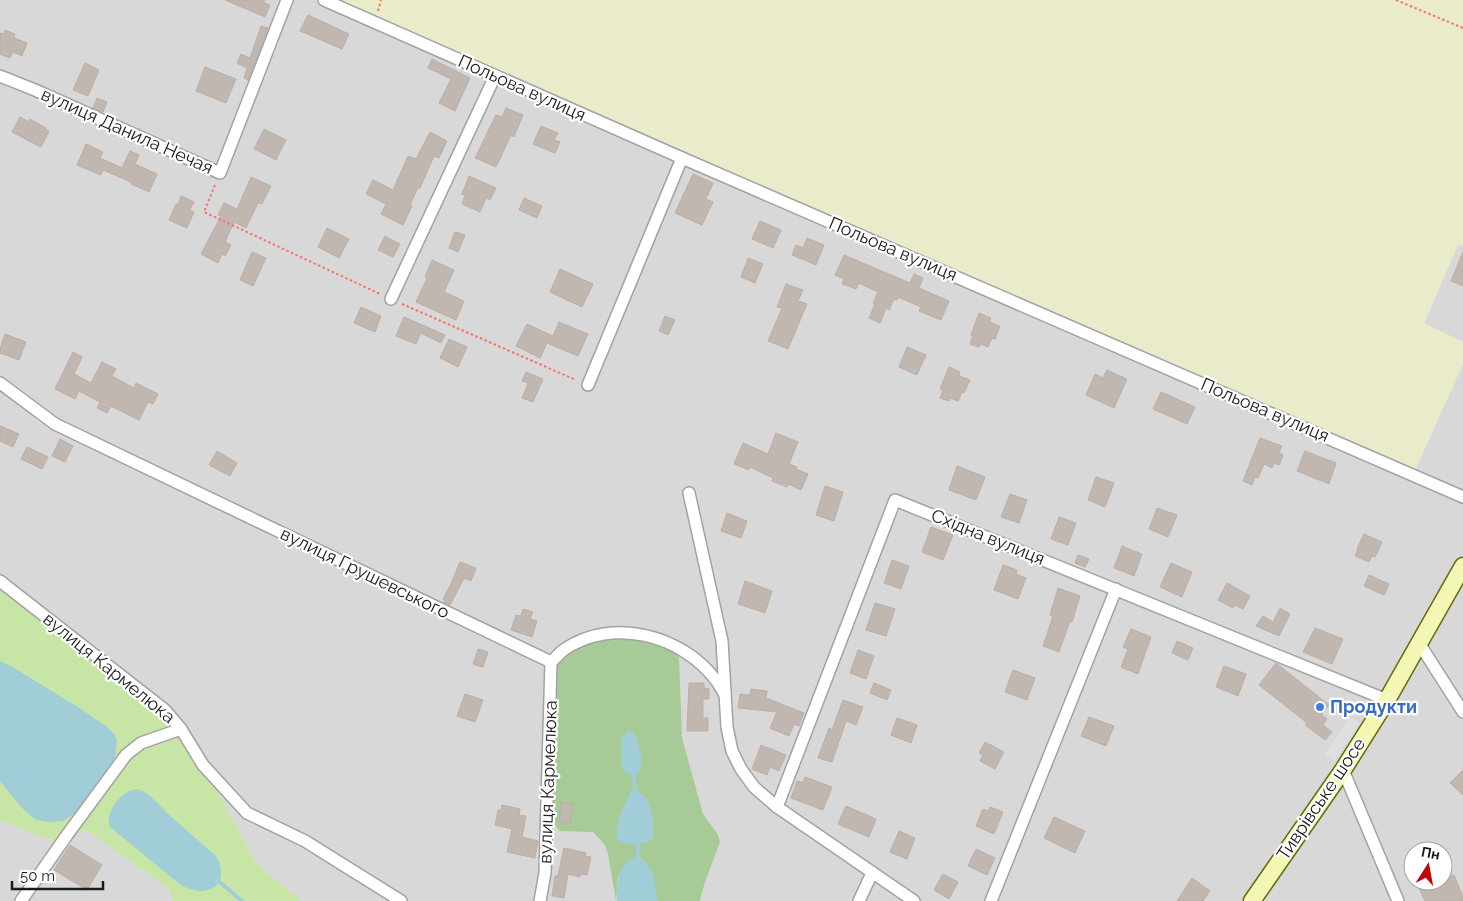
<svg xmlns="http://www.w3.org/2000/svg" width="1463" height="901" font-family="Raleway,sans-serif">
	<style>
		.residential { fill: #d9d8d8; fill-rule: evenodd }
		.farmland { fill: #e9ebcb }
		.grass { fill: #c7e6a6 }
		.forest { fill: #a6cb96 }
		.parking { fill: #dfdfdf }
		.water { fill: #a1cdd9 }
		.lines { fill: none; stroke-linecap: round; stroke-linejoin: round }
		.stream { stroke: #a1cdd9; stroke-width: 4 }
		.building { fill: #c0b7b0; stroke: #bdaea3 }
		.minor-casing { stroke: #a2a2a2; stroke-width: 14 }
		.secondary-casing { stroke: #626c08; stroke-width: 19 }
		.path { stroke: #f57468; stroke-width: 2; stroke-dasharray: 2.5 2.5; stroke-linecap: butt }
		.minor { stroke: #fff; stroke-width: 11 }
		.secondary { stroke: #f4f7b3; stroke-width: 16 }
		.shop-dot { fill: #3f7fe0; stroke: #fff; stroke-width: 2 }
		.labels { text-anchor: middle; stroke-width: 4.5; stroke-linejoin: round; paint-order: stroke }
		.street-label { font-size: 18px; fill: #1b1b1b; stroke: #fff }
		.shop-label { font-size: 18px; font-weight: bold; fill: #366cbe; stroke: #fff; text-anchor: start }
	</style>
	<rect width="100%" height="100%" fill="#ece8e0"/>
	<g class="residential">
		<path d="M0 0H324L1413 474 1463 364V901H302L267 873 254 859 203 765 0 581ZM1413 851H1443V881H1413Z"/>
		<polygon points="1458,244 1463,246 1463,342 1424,324"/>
		<polygon points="0,820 30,833 85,829 168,888 173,901 0,901"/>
	</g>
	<polygon class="farmland" points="324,0 1463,0 1463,246 1458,245 1424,323 1463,342 1463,364 1413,475"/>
	<polygon class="grass" points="0,581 165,710 203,765 254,859 267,873 302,901 173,901 168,888 85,829 63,844 30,833 0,820"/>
	<polygon class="forest" points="609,633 675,646 679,658 682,738 703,814 718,835 720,842 704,885 700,901 651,901 627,863 618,877 616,901 608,854 605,845 593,832 560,831 556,827 547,797 551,662"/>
	<polygon class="parking" points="1350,716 1359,723 1334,761 1325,754"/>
	<g class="water">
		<polygon points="0,661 9,665 78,707 107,727 114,734 117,740 115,758 75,813 63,821 50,822 36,820 21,807 0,781"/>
		<path d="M628 731 634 733C639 746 649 768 634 776L625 772 622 767 621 744 622 737Z"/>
		<path d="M137 789C151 793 158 805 168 814 184 828 200 842 216 856 225 872 223 890 201 891 194 891 188 888 182 886L110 827C104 812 122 790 137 789Z"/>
		<path d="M632 789C652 792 656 824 652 840 642 846 629 844 618 841 612 827 626 802 632 789Z"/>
		<path d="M638 856C654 865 655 885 658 901H617C617 880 617 865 638 856Z"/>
	</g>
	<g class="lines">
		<g class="stream">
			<polyline points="633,773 636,793"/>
			<polyline points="638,840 638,861"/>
			<polyline points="216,879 242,901"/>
		</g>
	</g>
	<g class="building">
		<polygon points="225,0 265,0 264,3 270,5 265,17"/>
		<polygon points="308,15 349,34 342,49 300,31"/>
		<polygon points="261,26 268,28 248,80 244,78 247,68 237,63 241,54 250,58"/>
		<polygon points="5,30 15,34 14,38 27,43 22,56 13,52 10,58 0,54 0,33 4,34"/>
		<polygon points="432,59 470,78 455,111 439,103 451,79 428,68"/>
		<polygon points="85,63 99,70 88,96 73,90"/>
		<polygon points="205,67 236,79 226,103 196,91"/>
		<polygon points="97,98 107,102 103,112 93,108"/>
		<polygon points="506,108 523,115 514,137 511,135 496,167 475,158 496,115 502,117"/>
		<polygon points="20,117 29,122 30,119 46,128 45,129 49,131 41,147 12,132"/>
		<polygon points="541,126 558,133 554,140 560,142 555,153 533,144"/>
		<polygon points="264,129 286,140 276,160 254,149"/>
		<polygon points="430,132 447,141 439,158 434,156 420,188 418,188 410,205 412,206 403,225 381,214 386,204 366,194 373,180 393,190 408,156 416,159"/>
		<polygon points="86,144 103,152 100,158 122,168 130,151 139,155 135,164 157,174 149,192 131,184 131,182 103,170 101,175 77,165"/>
		<polygon points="693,174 713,183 706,199 713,202 702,225 675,213"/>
		<polygon points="469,176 496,188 490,200 486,198 480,212 462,204 465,195 462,194"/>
		<polygon points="251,177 271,186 262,204 258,203 246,228 234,222 225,242 231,245 225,256 222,254 218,263 201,254 221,216 218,215 224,203 237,209"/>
		<polygon points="181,196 194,202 190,210 194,212 187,228 169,220 176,204 178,205"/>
		<polygon points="524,198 542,206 537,218 519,210"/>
		<polygon points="760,221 781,230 773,248 752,239"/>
		<polygon points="327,228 349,239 339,258 318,247"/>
		<polygon points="455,232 465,235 458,252 449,248"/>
		<polygon points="385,236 400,244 393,257 378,250"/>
		<polygon points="807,238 824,245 816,265 792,255 796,245 803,248"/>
		<polygon points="252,252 266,258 253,286 240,280"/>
		<polygon points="1463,252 1463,286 1451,281"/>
		<polygon points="844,255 910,283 914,274 923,278 919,288 949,301 941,320 919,311 921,307 898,297 897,300 894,299 889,310 886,308 880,323 869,318 875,304 873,303 878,292 859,283 856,289 842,284 844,279 835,275"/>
		<polygon points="748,258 763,264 755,283 741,277"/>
		<polygon points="432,260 454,270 444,292 464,301 456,320 416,302 427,278 425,277"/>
		<polygon points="560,269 593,284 582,307 550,292"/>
		<polygon points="786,284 803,290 798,301 807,304 788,349 768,341 782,308 777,307"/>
		<polygon points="361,307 381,316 375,332 354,323"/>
		<polygon points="979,313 991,318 989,322 1000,326 995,339 992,338 988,347 981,344 979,347 970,344 973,336 971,335"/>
		<polygon points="665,316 675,320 668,335 659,331"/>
		<polygon points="404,317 445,335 441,343 421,333 416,344 396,336"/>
		<polygon points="559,322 588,334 578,356 547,343 540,358 516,346 527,324 553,336"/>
		<polygon points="5,334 26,342 19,360 0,353 0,349"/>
		<polygon points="449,339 467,347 458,367 440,358"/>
		<polygon points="907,347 926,355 917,375 899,367"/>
		<polygon points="73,352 82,357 74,374 91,383 102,362 116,369 112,376 134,388 136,383 158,394 153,404 148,402 139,420 111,406 107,413 97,408 100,402 79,391 75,399 55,389"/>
		<polygon points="949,367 960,372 959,376 970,380 964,393 962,392 958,401 950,398 949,401 940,398 943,390 940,389"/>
		<polygon points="1107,370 1127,379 1114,408 1086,395 1095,374 1103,378"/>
		<polygon points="526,372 543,379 533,402 522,398 528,383 522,381"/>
		<polygon points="1161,392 1195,407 1187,424 1153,409"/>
		<polygon points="0,426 19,434 13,447 0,441"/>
		<polygon points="776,433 798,442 789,464 797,467 796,469 808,474 801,490 788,484 787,487 772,481 773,478 750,467 749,470 734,464 743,443 768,454"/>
		<polygon points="1260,438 1282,446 1279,453 1283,455 1279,465 1274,463 1272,468 1264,464 1258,478 1255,477 1252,485 1243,481"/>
		<polygon points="60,439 73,446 65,462 52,456"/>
		<polygon points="27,447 48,457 42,469 21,459"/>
		<polygon points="217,451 237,463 230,476 209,465"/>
		<polygon points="1305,451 1336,463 1329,484 1297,471"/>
		<polygon points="957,466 985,477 976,500 949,490"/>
		<polygon points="1096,477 1114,483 1105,507 1088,500"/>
		<polygon points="825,486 843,492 834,521 816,515"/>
		<polygon points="1010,494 1027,500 1019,523 1001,517"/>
		<polygon points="1157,508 1177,515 1168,537 1149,529"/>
		<polygon points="727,513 747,521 741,538 721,531"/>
		<polygon points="1059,517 1076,523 1068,545 1051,539"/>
		<polygon points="931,527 953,535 943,560 922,552"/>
		<polygon points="1364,534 1382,542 1375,557 1372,556 1369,562 1355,556 1358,549 1357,549"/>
		<polygon points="1122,546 1142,554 1134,576 1114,568"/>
		<polygon points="1078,555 1089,559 1085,567 1075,563"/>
		<polygon points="892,560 909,566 901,589 884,583"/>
		<polygon points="460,562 476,568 471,581 464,578 450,605 444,602 445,600 443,599 450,586"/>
		<polygon points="1171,563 1192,572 1182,597 1160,587"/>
		<polygon points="1003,565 1017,570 1016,574 1026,578 1018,599 994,590"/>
		<polygon points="1369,575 1389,584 1384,595 1364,586"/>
		<polygon points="745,581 772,591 765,613 738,604"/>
		<polygon points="1227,583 1250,596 1243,609 1235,605 1233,608 1218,600"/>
		<polygon points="1058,588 1080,596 1072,622 1070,621 1059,652 1043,646 1053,616 1050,615"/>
		<polygon points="875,603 895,609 886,636 866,630"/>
		<polygon points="1280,608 1290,614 1279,636 1256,626 1263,616 1273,622"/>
		<polygon points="523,609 533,612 530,619 537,621 532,637 511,630 516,615 521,616"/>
		<polygon points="1315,628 1343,639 1332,664 1303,652"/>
		<polygon points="1131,629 1151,637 1138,674 1121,667 1128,649 1123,647"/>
		<polygon points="1177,641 1193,648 1188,660 1172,653"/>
		<polygon points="478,649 488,652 483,667 473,664"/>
		<polygon points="858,650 874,656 866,679 850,673"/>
		<polygon points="1276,663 1329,705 1321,714 1327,719 1323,725 1332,732 1325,740 1305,725 1307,723 1259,685"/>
		<polygon points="1224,666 1246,674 1238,696 1216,687"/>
		<polygon points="1013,670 1035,678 1027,700 1005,692"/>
		<polygon points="689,683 704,683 704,688 709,689 709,699 703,699 703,718 708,718 708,731 687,731"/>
		<polygon points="874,683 891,690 887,700 870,693"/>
		<polygon points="751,689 767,691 766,698 804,713 799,726 794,724 789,736 770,728 777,712 738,708 740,694 750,695"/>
		<polygon points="465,694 483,700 475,722 457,716"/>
		<polygon points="843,700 863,707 856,725 846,721 832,762 818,758 829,728 832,730"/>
		<polygon points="1089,717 1114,726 1106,746 1081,736"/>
		<polygon points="897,718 917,725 911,743 891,735"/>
		<polygon points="985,742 1004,752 995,769 980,761 983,755 979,753"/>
		<polygon points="761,745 786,755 779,771 770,767 767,775 752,769"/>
		<polygon points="1463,770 1463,795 1450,783"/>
		<polygon points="805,777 832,787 823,810 791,798 797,781 803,783"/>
		<polygon points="561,802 573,804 570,823 559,822"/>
		<polygon points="502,805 520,809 519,815 526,816 522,837 538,841 535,858 507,852 512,829 495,825 498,810 501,810"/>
		<polygon points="846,806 876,819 869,837 838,824"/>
		<polygon points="990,807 1003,812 994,834 976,826 983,809 988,811"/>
		<polygon points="1054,817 1085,831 1075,853 1044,838"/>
		<polygon points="899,831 915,838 907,859 890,852"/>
		<polygon points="70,845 102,865 87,890 54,870"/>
		<polygon points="564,848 586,853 585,856 591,857 587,875 581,874 580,877 568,874 564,898 552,896 555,876 558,876"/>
		<polygon points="976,849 995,858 987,875 968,866"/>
		<polygon points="1443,859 1452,876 1454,875 1463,897 1463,901 1425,901 1416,881 1443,881"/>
		<polygon points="943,874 958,882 949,899 934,890"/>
		<polygon points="1192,878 1210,891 1203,901 1177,901"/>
	</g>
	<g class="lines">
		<defs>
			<g id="minor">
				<polyline points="324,0 682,158 1463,497"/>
				<polyline points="0,76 35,90 220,173 287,0"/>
				<polyline points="391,299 495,76"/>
				<path d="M0 383 55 424 551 662C556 658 560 652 565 649 613 617 681 635 715 679 719 684 722 690 725 695"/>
				<polyline points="588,385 682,158"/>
				<polyline points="689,493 722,641 727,727 732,751 741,769 754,787 777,807 914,901"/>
				<polyline points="0,581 165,710 181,729 203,765 247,813 305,841 401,901"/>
				<polyline points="1419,643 1463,712"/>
				<polyline points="1343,770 1398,901"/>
				<polyline points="777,807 895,500 1387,700"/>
				<polyline points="21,901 67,835 126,755 141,743 181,729"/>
				<polyline points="540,901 545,873 551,662"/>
				<polyline points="859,901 872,873"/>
				<polyline points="991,901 1116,589"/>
			</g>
			<polyline id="secondary" points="1252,901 1343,770 1387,700 1463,566"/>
		</defs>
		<use href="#minor" class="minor-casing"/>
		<use href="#secondary" class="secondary-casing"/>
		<g class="path">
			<polyline points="1396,0 1463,28"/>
			<polyline points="378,11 381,0"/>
			<polyline points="215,185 204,212 380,294"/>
			<polyline points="402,304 576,380"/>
		</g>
		<use href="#minor" class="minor"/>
		<use href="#secondary" class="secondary"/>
	</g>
	<circle class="shop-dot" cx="1320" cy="707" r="5"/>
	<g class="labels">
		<g class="street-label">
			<text transform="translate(522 88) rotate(24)" y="6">Польова вулиця</text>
			<text transform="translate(127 131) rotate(24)" y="6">вулиця Данила Нечая</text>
			<text transform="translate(893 249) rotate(23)" y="6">Польова вулиця</text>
			<text transform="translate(1265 410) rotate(23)" y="6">Польова вулиця</text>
			<text transform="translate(988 537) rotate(22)" y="6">Східна вулиця</text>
			<text transform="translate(365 573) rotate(26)" y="6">вулиця Грушевського</text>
			<text transform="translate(109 668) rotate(39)" y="6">вулиця Кармелюка</text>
			<text transform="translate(548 782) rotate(-88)" y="6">вулиця Кармелюка</text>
			<text transform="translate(1321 799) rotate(-56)" y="6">Тиврівське шосе</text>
		</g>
		<g class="shop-label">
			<text x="1330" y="713">Продукти</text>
		</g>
	</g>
	<g transform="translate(1428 866) rotate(11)"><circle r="24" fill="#ffffff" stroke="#a4a4a4"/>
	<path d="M0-4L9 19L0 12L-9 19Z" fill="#bf0609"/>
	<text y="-8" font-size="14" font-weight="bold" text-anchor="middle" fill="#1b1b1b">Пн</text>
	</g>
	<path d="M12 881v8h91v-8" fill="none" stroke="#1b1b1b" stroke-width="2.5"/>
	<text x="20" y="881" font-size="15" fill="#1b1b1b" stroke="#ffffff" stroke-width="4" paint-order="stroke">50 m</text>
</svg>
